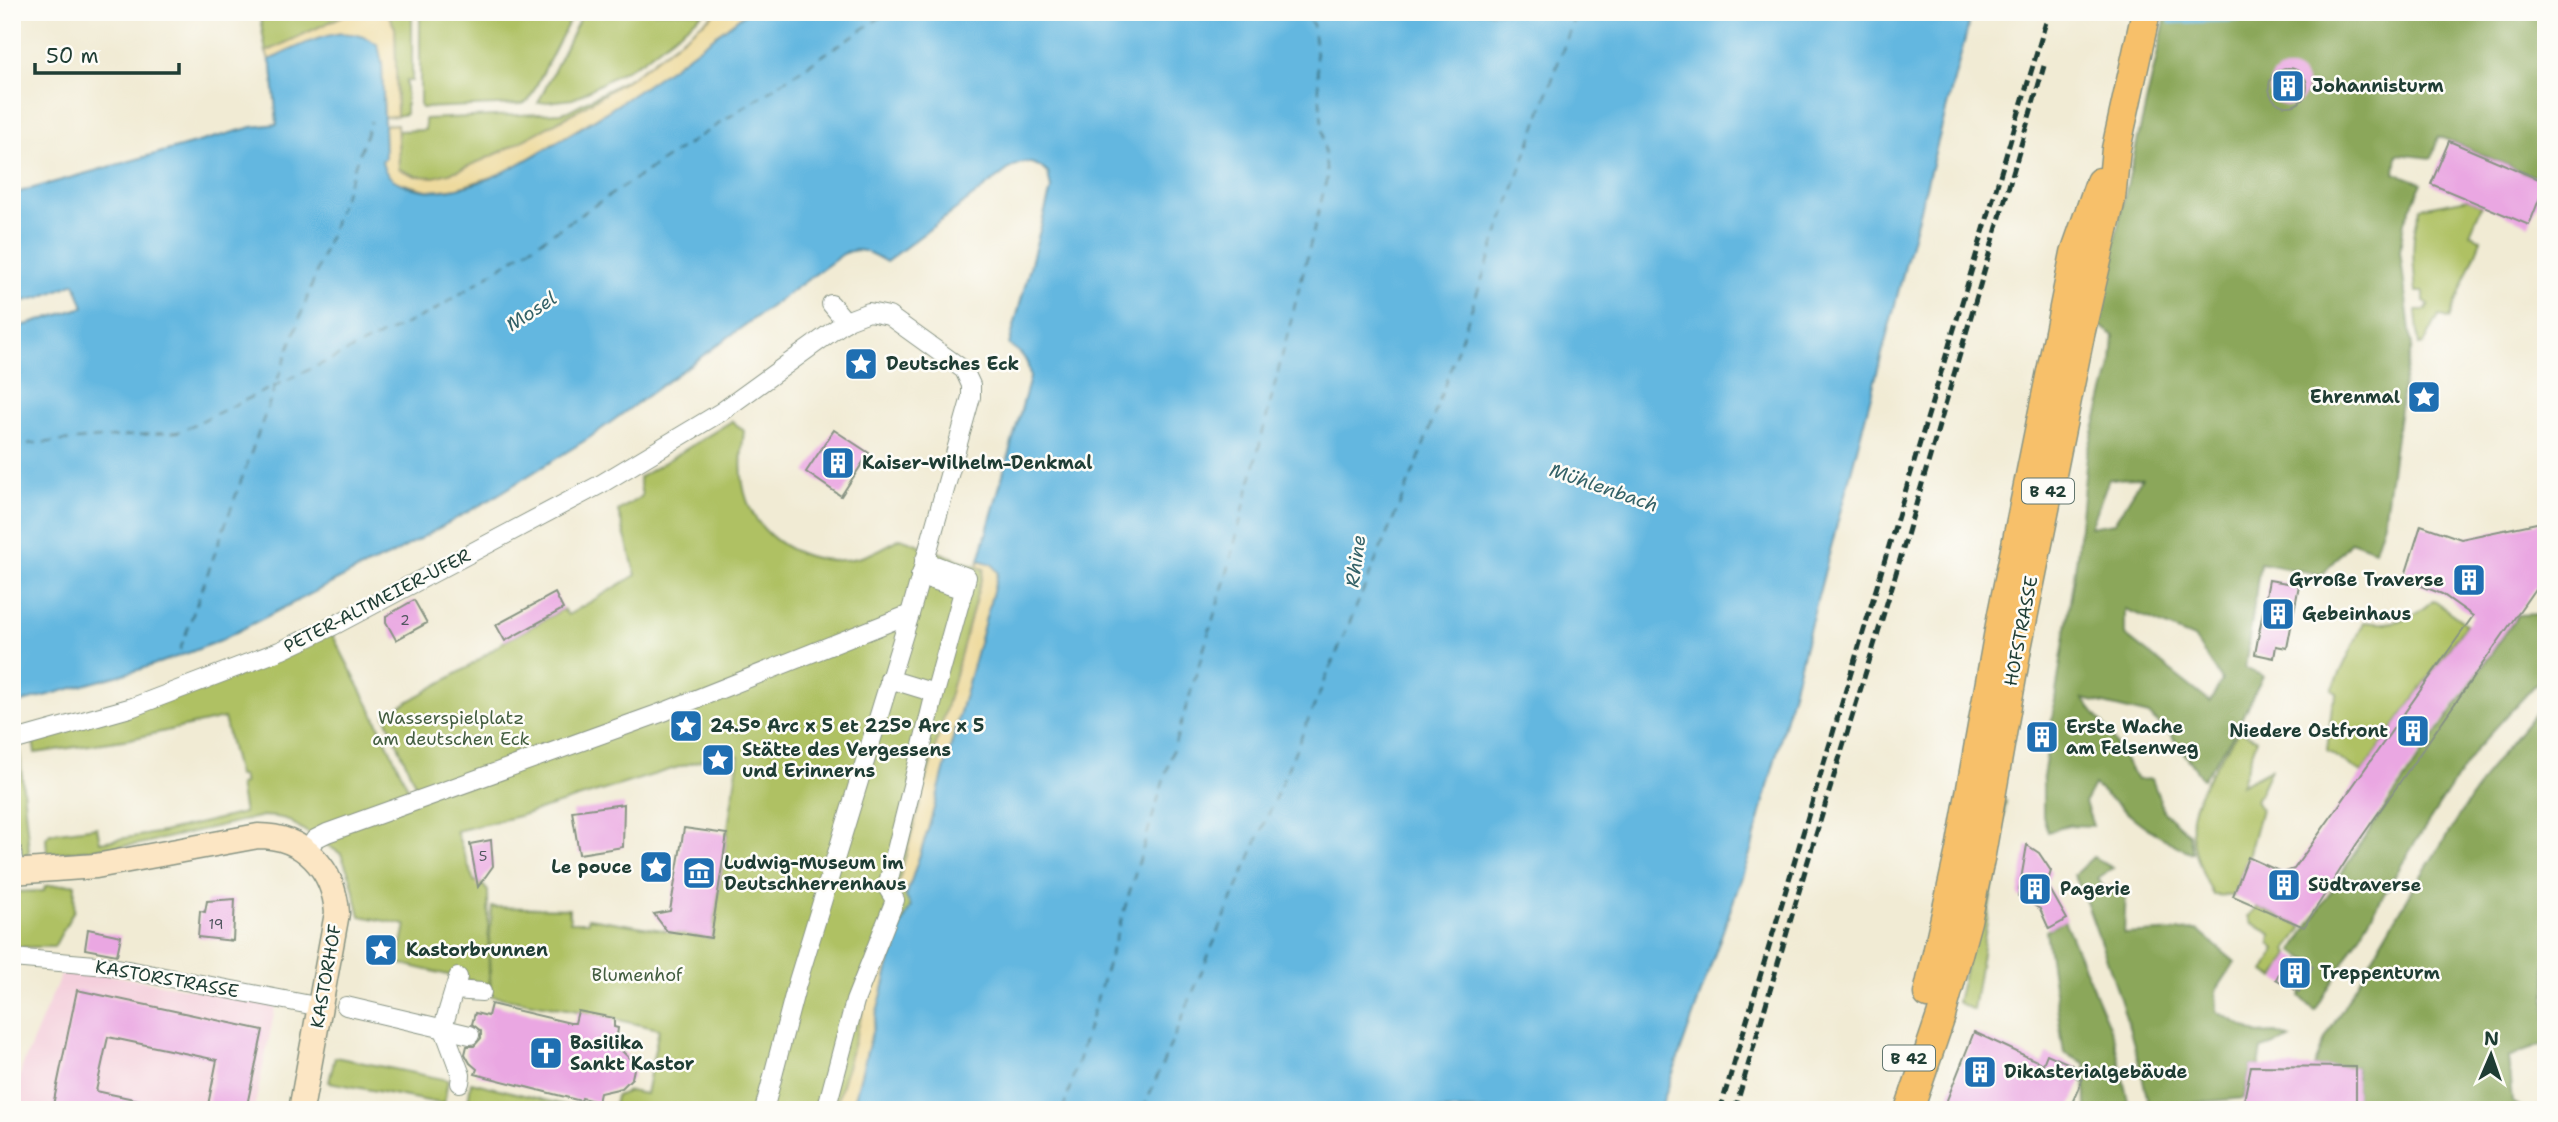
<svg xmlns="http://www.w3.org/2000/svg" width="2558" height="1122" font-family="'Shantell Sans',sans-serif">
	<style>
		.built { fill: #f4cfdc }
		.green { fill: #afc164; stroke: #677f4c; stroke-width: 2 }
		.forest { fill: #8ba75a; stroke: #557247; stroke-width: 2; fill-rule: evenodd }
		.sand { fill: #eeda9e; stroke: #868c69; stroke-width: 2 }
		.water { fill: #64b7e0; stroke: #427a8a; stroke-width: 2 }
		.lines { fill: none; stroke-linecap: round; stroke-linejoin: round }
		.stream { stroke: #64b7e0; stroke-width: 6 }
		.ferry { stroke: #346268; stroke-width: 2; stroke-dasharray: 9 7; stroke-linecap: butt }
		.building { fill: #eaa7e2 }
		.street-casing { stroke: #889484; stroke-width: 20 }
		.secondary-casing { stroke: #889484; stroke-width: 27 }
		.primary-casing { stroke: #889484; stroke-width: 31 }
		.street { stroke: #fff; stroke-width: 18 }
		.secondary { stroke: #fce6c4; stroke-width: 24 }
		.primary { stroke: #f7c06b; stroke-width: 28 }
		.rail { stroke: #1f3d34; stroke-width: 5; stroke-dasharray: 10 5; stroke-linecap: butt }
		.labels { text-anchor: middle; stroke-width: 5; stroke-linejoin: round; paint-order: stroke }
		.number-label { font-size: 14px; fill: #525860 }
		.shield { fill: #fdfcf7; stroke: #62766e; stroke-width: 2 }
		.shield-label { font-size: 16px; font-weight: bold; fill: #1f3d34 }
		.poi-label { font-size: 18px; font-weight: bold; fill: #1f3d34; stroke: #fdfcf7; text-anchor: start }
		.street-label { font-size: 18px; fill: #1f3d34; stroke: #fdfcf7 }
		.park-label { font-size: 18px; fill: #435e40; stroke: #fdfcf7 }
		.water-label { font-size: 19px; font-style: italic; fill: #346268; stroke: #fdfcf7 }
	</style>
	<rect width="100%" height="100%" fill="#fdfcf7"/>
	<filter id="ink" filterUnits="userSpaceOnUse"><feTurbulence type="fractalNoise" baseFrequency=".0143" numOctaves="2"/><feDisplacementMap in="SourceGraphic" scale="14" xChannelSelector="R" yChannelSelector="G"/><feConvolveMatrix kernelMatrix="1 2 1 2 8 2 1 2 1" color-interpolation-filters="sRGB"/></filter>
	<filter id="wash" filterUnits="userSpaceOnUse"><feTurbulence type="fractalNoise" baseFrequency=".00686" numOctaves="4" result="noise"/><feDisplacementMap in="SourceGraphic" scale="28" xChannelSelector="R" yChannelSelector="G"/><feGaussianBlur stdDeviation="1.57" result="paint"/><feColorMatrix in="noise" values="0 0 0 0 0 0 0 0 0 0 0 0 0 0 0 0 0 1.4 0 .05"/><feComposite in="paint" operator="in"/></filter>
	<g filter="url(#wash)">
		<rect width="100%" height="100%" fill="#f1ebd4"/>
		<polygon class="built" points="64,967 271,1003 275,1009 254,1110 12,1110 22,1067"/>
		<g class="green">
			<polygon points="259,12 351,12 266,52"/>
			<polygon points="387,12 412,12 412,81 406,81 406,114 397,116 395,28"/>
			<polygon points="420,12 574,12 529,100 523,104 422,108 420,105"/>
			<polygon points="583,12 705,12 642,61 573,99 538,103"/>
			<path d="M632 77C583 107 533 138 481 161 466 167 451 175 435 177 422 179 410 174 399 169L398 131 425 130V119L561 113 568 111Z"/>
			<path d="M2468 199 2482 205 2470 233 2481 240 2449 319 2439 315 2424 344 2419 345 2416 310H2425L2429 304 2424 301V292H2416C2413 263 2410 235 2421 208Z"/>
			<path d="M732 421 744 431C741 454 739 477 747 500 761 544 814 568 857 558 873 555 887 545 901 538L984 569 949 698 911 906 897 935 852 1110H613L616 1096 629 1091 646 1094 659 1029 578 1011 491 996 489 950 492 907 569 909 570 922H588V918L711 938 739 756 707 747 702 760 519 816 456 831 474 881 480 882 488 891 489 985 398 963 406 925 360 916 351 879 341 854 286 819 276 817 263 816 140 844 51 854 47 851 46 838 50 833 97 827 100 842 163 832 244 813 239 785 244 784 242 776H238L224 718 130 739 35 753 33 741 331 632 373 713 410 792 417 789 385 715 470 666 505 641 563 609 568 615 636 575 618 511 642 496 639 478Z"/>
			<path d="M2433 600 2466 624 2362 773 2327 751 2332 705 2337 693 2332 690 2364 622C2392 626 2412 620 2433 600Z"/>
			<path d="M2239 730 2257 739 2241 785 2271 769 2256 801 2261 809 2248 857 2233 896 2213 895C2201 872 2189 843 2192 816 2196 791 2225 752 2239 730Z"/>
			<polygon points="19,745 29,851 26,856 19,856 12,798 12,746"/>
			<polygon points="2004,801 2006,801 1973,1010 1957,1002"/>
			<polygon points="75,884 74,910 54,947 12,947 12,892 44,891 45,886"/>
			<polygon points="2257,907 2303,927 2287,950 2289,954 2275,978 2264,972 2276,949 2270,943 2271,934 2251,923 2248,916"/>
			<polygon points="335,1057 448,1080 444,1104 329,1082"/>
			<polygon points="471,1082 585,1110 467,1110"/>
		</g>
		<g class="forest">
			<path d="M2167 12H2546V156L2537 178 2438 136 2432 158 2397 154 2395 173 2422 183 2404 222 2400 251 2412 346 2404 380 2384 522 2375 550 2351 541 2322 575 2260 563 2245 668 2263 676 2232 737 2203 779 2170 734 2149 715 2083 699 2106 728 2137 780 2152 779 2164 812 2189 834 2193 853C2155 839 2125 811 2094 785L2085 802 2093 826 2069 825 2048 832 2043 816V777L2077 556 2087 455 2112 363 2114 336 2098 324 2099 308ZM2142 478 2114 523 2090 527 2109 479ZM2125 609 2194 638 2222 680 2210 702 2125 635Z"/>
			<polygon points="2538,614 2538,629 2546,629 2546,673 2476,749 2409,852 2315,1011 2300,996 2318,966 2293,951 2358,847 2518,615"/>
			<polygon points="2541,706 2546,706 2546,1061 2545,1044 2508,1057 2512,1102 2525,1110 2356,1110 2356,1067 2314,1067 2326,1037 2417,882 2493,764"/>
			<path d="M2093 857 2113 868 2098 878 2103 887 2126 888 2124 934 2197 930 2235 962 2216 991 2217 1012 2258 1034 2276 1033 2291 1039 2262 1049 2259 1066H2251L2244 1098 2149 1107C2137 1047 2119 992 2098 935 2090 914 2085 895 2074 875Z"/>
			<polygon points="2064,920 2114,1038 2130,1110 2086,1110 2085,1063 2064,1053 2046,931"/>
		</g>
		<g class="sand">
			<polygon points="351,12 387,12 395,28 397,116 384,117 382,63 339,33 269,60 266,52"/>
			<polygon points="717,12 747,12 646,88 506,172 458,188 431,191 393,181 382,168 382,160 385,158 384,125 397,124 399,169 415,176 434,177 460,170 501,152 567,117 632,77"/>
			<polygon points="979,560 992,564 998,573 928,830 906,897 898,884 984,569 977,567"/>
			<polygon points="897,935 852,1110 835,1110 866,1000"/>
		</g>
		<path class="water" d="M747 12H1972L1751 851 1660 1110H852L897 935 911 906 906 897 928 830 998 573 992 564 979 560 1030 378C1029 361 1023 353 1009 345L1051 189 1048 173C1035 161 1024 159 1009 169L886 262C872 254 860 245 843 254L589 438 491 499 389 556 357 570 221 640 191 652 138 670 12 705V329L84 307 75 283 41 297 12 304V194L252 127 277 124 272 67 269 60C304 45 343 18 378 45L382 63 385 158 382 160C383 174 393 181 405 185 422 192 440 192 458 188 493 181 523 162 554 144 623 104 683 61 747 12Z"/>
		<g class="lines">
			<polyline class="stream" points="2171,21 2418,12"/>
			<g class="ferry">
				<polyline points="12,445 178,432 437,309 889,12"/>
				<polyline points="180,650 371,121"/>
				<polyline points="1063,1110 1228,570 1327,178 1313,24 1299,12"/>
				<polyline points="1143,1110 1418,461 1576,12"/>
			</g>
		</g>
		<g id="blocks">
			<g class="building">
				<circle cx="2288" cy="87" r="19"/>
				<polygon points="2449,141 2546,182 2529,225 2431,184"/>
				<polygon points="834,430 869,453 841,496 806,472"/>
				<polygon points="2546,521 2546,573 2356,845 2304,927 2233,896 2248,857 2283,873 2294,869 2473,616 2442,594 2404,579 2421,525 2461,539"/>
				<polygon points="2269,580 2299,585 2287,648 2276,646 2274,658 2255,654"/>
				<polygon points="555,593 563,609 505,641 496,625"/>
				<polygon points="414,600 427,623 396,640 386,622 386,616"/>
				<polygon points="624,804 623,847 579,854 572,811"/>
				<polygon points="684,828 727,834 711,938 667,931 654,914 670,911"/>
				<polygon points="491,840 493,866 478,887 470,844"/>
				<polygon points="2027,845 2039,853 2051,871 2047,884 2067,919 2049,929 2040,909 2018,896"/>
				<polygon points="235,899 233,941 198,937 200,911 205,912 207,901"/>
				<polygon points="88,929 121,936 117,955 85,949"/>
				<polygon points="2290,954 2313,967 2299,992 2276,979"/>
				<polygon points="77,990 263,1030 246,1110 207,1110 217,1060 108,1037 96,1091 153,1103 152,1110 73,1110 53,1105"/>
				<polygon points="491,1004 570,1023 575,1023 578,1011 614,1018 614,1027 618,1028 616,1044 620,1044 619,1048 632,1061 634,1069 632,1078 622,1088 600,1093 598,1102 582,1098 581,1101 475,1074 477,1069 470,1063 465,1054 467,1046 474,1046 481,1038 481,1031 472,1024 475,1013 488,1016"/>
				<polygon points="1974,1032 2043,1064 2047,1054 2079,1068 2076,1077 2082,1080 2069,1110 1943,1110"/>
				<polygon points="2251,1066 2356,1067 2356,1110 2242,1110"/>
			</g>
		</g>
	</g>
	<g filter="url(#ink)">
		<use href="#blocks" fill-opacity="0" stroke="#889484" stroke-width="2"/>
		<g class="lines">
			<defs>
				<g id="street">
					<polyline points="831,304 846,322"/>
					<polyline points="920,576 964,590"/>
					<polyline points="889,679 935,693"/>
					<polyline points="12,741 133,707 282,650 335,625 601,484 721,412 848,320 869,312 889,316 964,370 971,385 971,397 910,614 797,984 764,1110"/>
					<polyline points="312,844 315,839 327,833 666,711 910,614"/>
					<polyline points="12,849 13,860"/>
					<polyline points="12,958 107,966 321,1007"/>
					<polyline points="458,977 443,1027 461,1075 460,1083"/>
					<polyline points="454,990 482,992"/>
					<polyline points="346,1006 470,1035"/>
					<polyline points="826,1110 855,1001 895,900 887,887 935,693 967,577 924,561"/>
				</g>
				<path id="secondary" d="M12 872 96 866 258 836C304 836 334 869 337 913L301 1110"/>
				<g id="primary">
					<polyline points="1928,994 1960,850 2002,614 2075,253 2100,182"/>
					<polyline points="1909,1110 1941,1016 1967,921 1981,854 2017,648 2080,335 2111,199 2116,149 2146,12"/>
				</g>
			</defs>
			<use href="#street" class="street-casing"/>
			<use href="#secondary" class="secondary-casing"/>
			<use href="#primary" class="primary-casing"/>
			<use href="#street" class="street"/>
			<use href="#secondary" class="secondary"/>
			<use href="#primary" class="primary"/>
			<g class="rail">
				<polyline points="1720,1110 2049,12"/>
				<polyline points="1735,1110 1807,864 1894,580 2044,66"/>
			</g>
		</g>
	</g>
	<defs>
		<symbol id="building-square" viewBox="-11 -11 22 22"><rect x="-9" y="-9" width="18" height="18" rx="4" fill="#1f6fb2" stroke="#fdfcf7"/><path d="M-4-6H4V6H1V3H-1V6H-4ZM-2.5-4.3h1.7v1.8h-1.7ZM.8-4.3h1.7v1.8H.8ZM-2.5-1h1.7V.8h-1.7ZM.8-1h1.7V.8H.8Z" fill="#fff"/></symbol>
		<symbol id="sight-square" viewBox="-11 -11 22 22"><rect x="-9" y="-9" width="18" height="18" rx="4" fill="#1f6fb2" stroke="#fdfcf7"/><path d="M0-6L1.8-2.2L6-1.7L2.9 1.2L3.7 5.4L0 3.3L-3.7 5.4L-2.9 1.2L-6-1.7L-1.8-2.2Z" fill="#fff"/></symbol>
		<symbol id="museum-square" viewBox="-11 -11 22 22"><rect x="-9" y="-9" width="18" height="18" rx="4" fill="#1f6fb2" stroke="#fdfcf7"/><path d="M0-6L6-3V-2H-6V-3ZM-5-1h2V3h-2ZM-1-1h2V3h-2ZM3-1h2V3H3ZM-6 4H6V6H-6Z" fill="#fff"/></symbol>
		<symbol id="church-square" viewBox="-11 -11 22 22"><rect x="-9" y="-9" width="18" height="18" rx="4" fill="#1f6fb2" stroke="#fdfcf7"/><path d="M-1.2-6h2.4v3.5h3.3v2.4h-3.3V6h-2.4V-.1h-3.3v-2.4h3.3Z" fill="#fff"/></symbol>
	</defs>
	<g fill-rule="evenodd">
		<use href="#building-square" x="2269" y="67" width="38" height="38"/>
		<use href="#sight-square" x="842" y="345" width="38" height="38"/>
		<use href="#sight-square" x="2405" y="378" width="38" height="38"/>
		<use href="#building-square" x="819" y="444" width="38" height="38"/>
		<use href="#building-square" x="2450" y="561" width="38" height="38"/>
		<use href="#building-square" x="2259" y="595" width="38" height="38"/>
		<use href="#sight-square" x="667" y="707" width="38" height="38"/>
		<use href="#building-square" x="2394" y="712" width="38" height="38"/>
		<use href="#building-square" x="2023" y="718" width="38" height="38"/>
		<use href="#sight-square" x="699" y="741" width="38" height="38"/>
		<use href="#sight-square" x="637" y="848" width="38" height="38"/>
		<use href="#museum-square" x="680" y="854" width="38" height="38"/>
		<use href="#building-square" x="2265" y="866" width="38" height="38"/>
		<use href="#building-square" x="2016" y="870" width="38" height="38"/>
		<use href="#sight-square" x="362" y="931" width="38" height="38"/>
		<use href="#building-square" x="2276" y="954" width="38" height="38"/>
		<use href="#church-square" x="527" y="1034" width="38" height="38"/>
		<use href="#building-square" x="1961" y="1053" width="38" height="38"/>
	</g>
	<g class="labels">
		<g class="number-label">
			<text x="405" y="625">2</text>
			<text x="483" y="861">5</text>
			<text x="216" y="929">19</text>
		</g>
		<g class="shield">
			<rect x="2022" y="478.5" width="52" height="25" rx="5"/>
			<rect x="1883" y="1045.5" width="52" height="25" rx="5"/>
		</g>
		<g class="shield-label">
			<text x="2048" y="497">B 42</text>
			<text x="1909" y="1064">B 42</text>
		</g>
		<g class="poi-label">
			<text x="2312" y="92">Johannisturm</text>
			<text x="886" y="370">Deutsches Eck</text>
			<text x="2400" y="403" text-anchor="end">Ehrenmal</text>
			<text x="862" y="469">Kaiser-Wilhelm-Denkmal</text>
			<text x="2444" y="586" text-anchor="end">Grroße Traverse</text>
			<text x="2302" y="620">Gebeinhaus</text>
			<text x="710" y="732">24.5° Arc x 5 et 225° Arc x 5</text>
			<text x="2066" y="733">Erste Wache<tspan x="2066" dy="21">am Felsenweg</tspan></text>
			<text x="2388" y="737" text-anchor="end">Niedere Ostfront</text>
			<text x="742" y="756">Stätte des Vergessens<tspan x="742" dy="21">und Erinnerns</tspan></text>
			<text x="724" y="869">Ludwig-Museum im<tspan x="724" dy="21">Deutschherrenhaus</tspan></text>
			<text x="632" y="873" text-anchor="end">Le pouce</text>
			<text x="2308" y="891">Südtraverse</text>
			<text x="2060" y="895">Pagerie</text>
			<text x="406" y="956">Kastorbrunnen</text>
			<text x="2320" y="979">Treppenturm</text>
			<text x="570" y="1049">Basilika<tspan x="570" dy="21">Sankt Kastor</tspan></text>
			<text x="2004" y="1078">Dikasterialgebäude</text>
		</g>
		<g class="street-label">
			<text transform="translate(377 601) rotate(-27)" y="6">PETER-ALTMEIER-UFER</text>
			<text transform="translate(2021 631) rotate(-79)" y="6">HOFSTRASSE</text>
			<text transform="translate(326 976) rotate(-80)" y="6">KASTORHOF</text>
			<text transform="translate(167 979) rotate(10)" y="6">KASTORSTRASSE</text>
		</g>
		<g class="park-label">
			<text x="451" y="724">Wasserspielplatz<tspan x="451" dy="21">am deutschen Eck</tspan></text>
			<text x="637" y="981">Blumenhof</text>
		</g>
		<g class="water-label">
			<text transform="translate(531 311) rotate(-33)" y="7">Mosel</text>
			<text transform="translate(1604 487) rotate(19)" y="7">Mühlenbach</text>
			<text transform="translate(1355 561) rotate(-82)" y="7">Rhine</text>
		</g>
	</g>
	<rect width="2558" height="1122" fill="none" stroke="#fdfcf7" stroke-width="42"/>
	<g transform="translate(2491 1055) rotate(2)" stroke="#fdfcf7" stroke-width="5" paint-order="stroke">
	<path d="M0-5L12 26L0 18L-12 26Z" fill="#1f3d34"/>
	<text y="-10" font-size="19" font-weight="bold" text-anchor="middle" fill="#1f3d34">N</text>
	</g>
	<path d="M35 63v10h144v-10" fill="none" stroke="#1f3d34" stroke-width="3.5"/>
	<text x="46" y="63" font-size="21" fill="#1f3d34" stroke="#fdfcf7" stroke-width="5" paint-order="stroke">50 m</text>
</svg>
